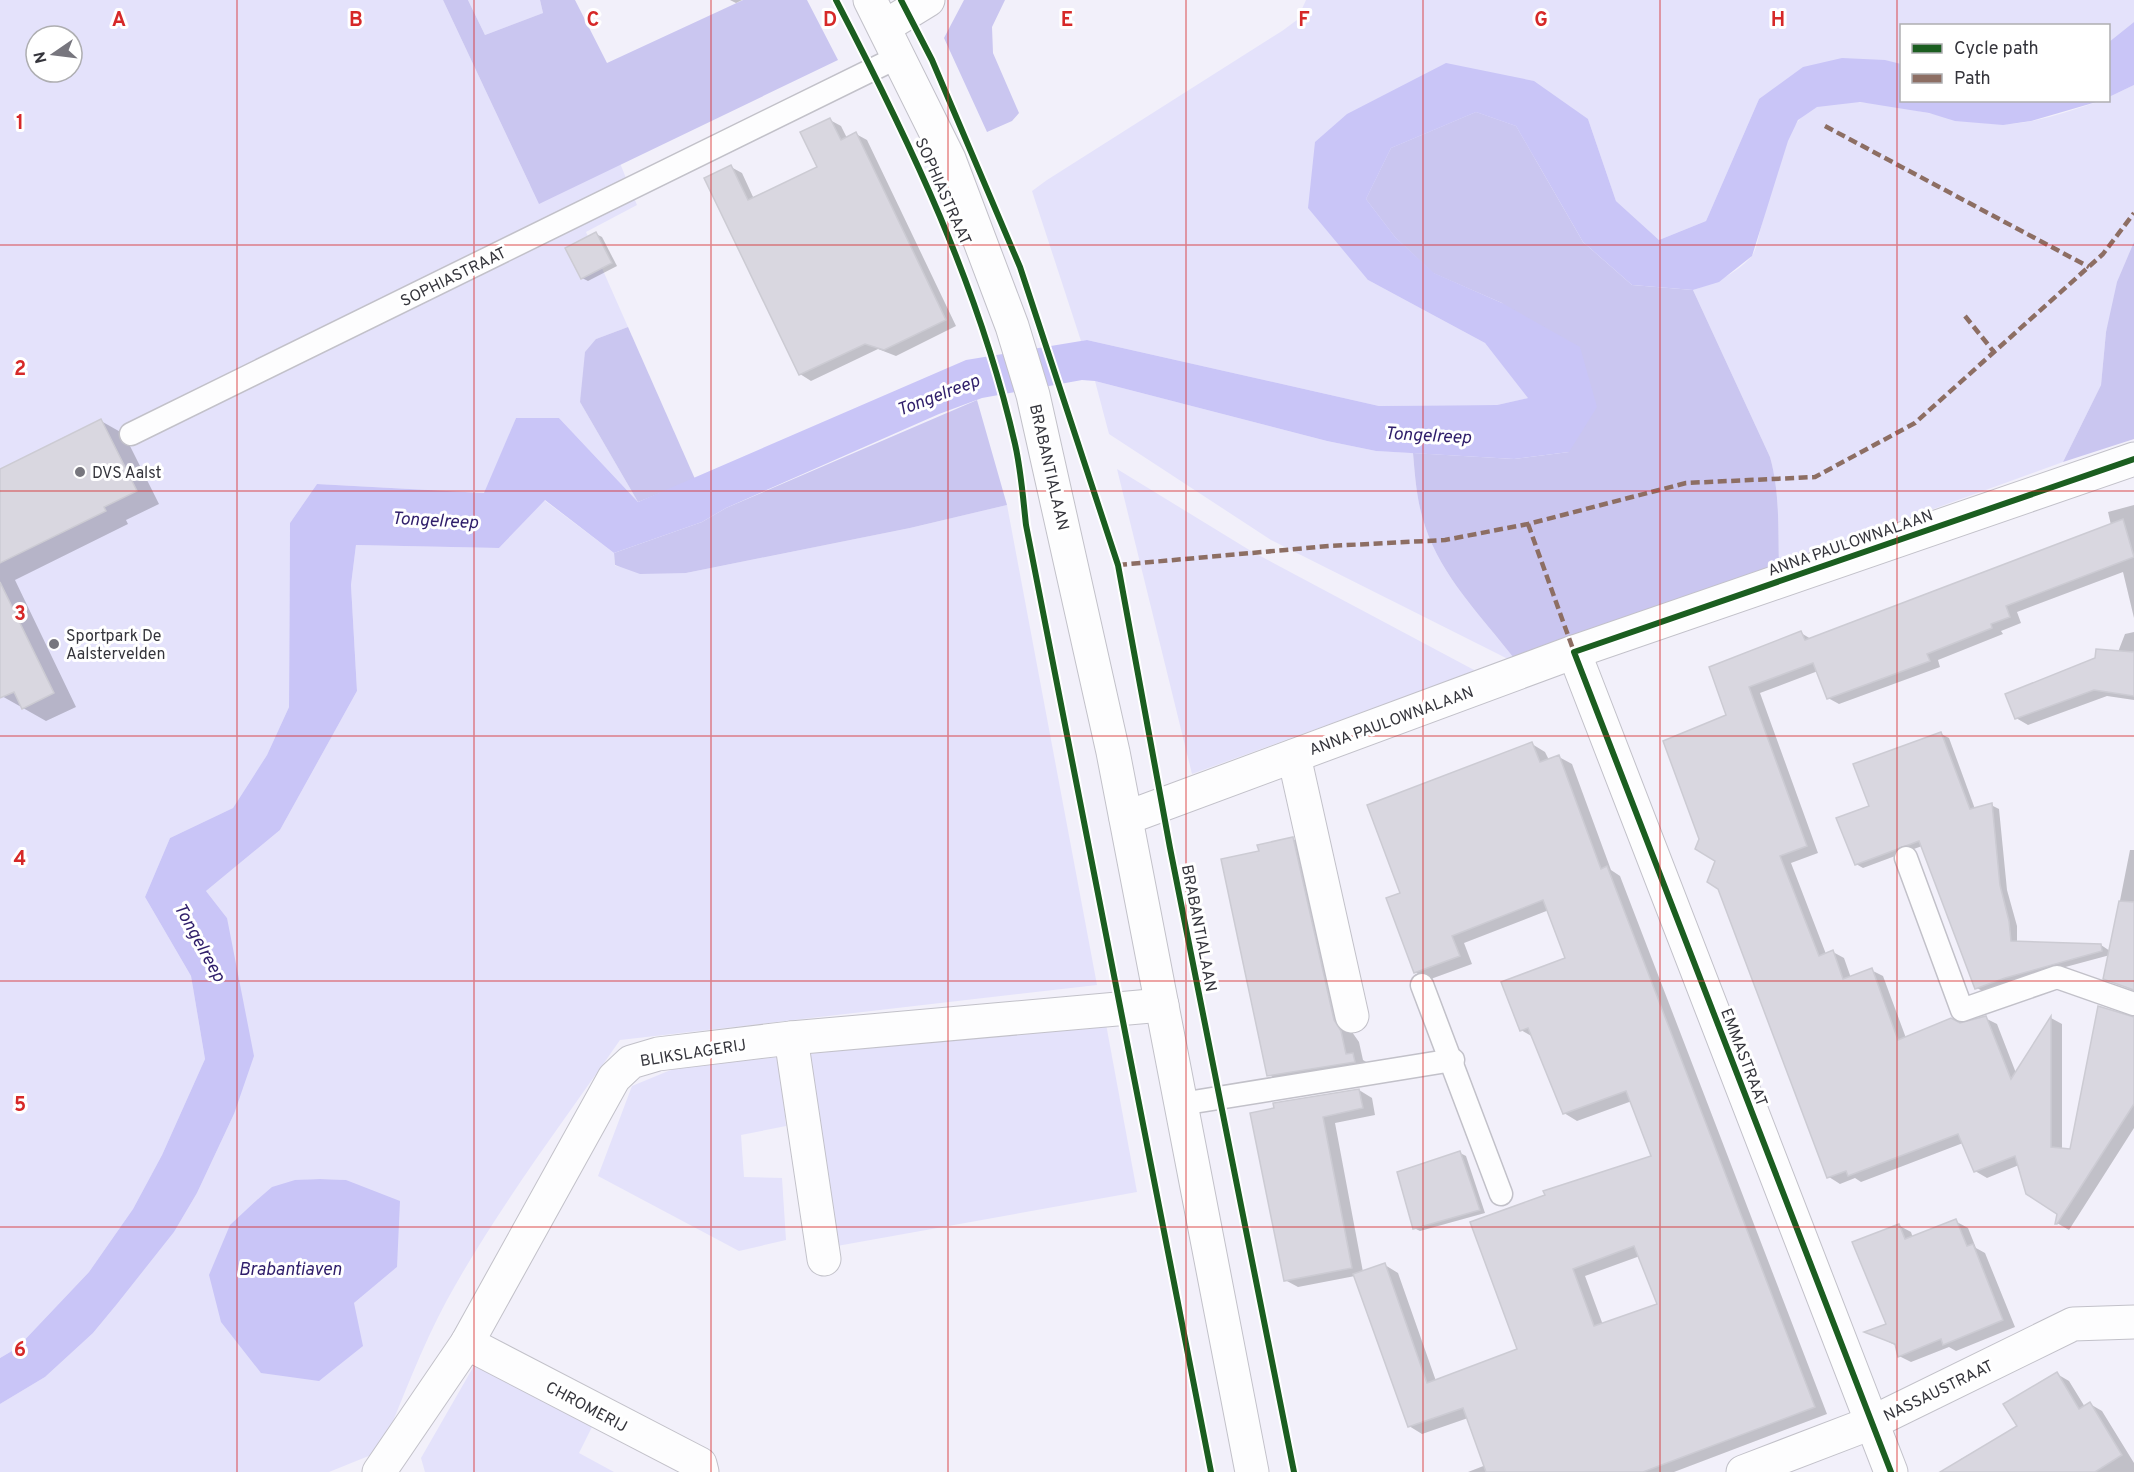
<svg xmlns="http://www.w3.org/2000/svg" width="2134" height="1472" font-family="Overpass,sans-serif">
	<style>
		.green { fill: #e4e2fb; fill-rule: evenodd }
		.forest { fill: #cac6f0 }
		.water { fill: #c9c5f7 }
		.shadow { fill: #0003; fill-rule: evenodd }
		.building { fill: #d9d7e0; stroke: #cccbd3; stroke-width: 1.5; fill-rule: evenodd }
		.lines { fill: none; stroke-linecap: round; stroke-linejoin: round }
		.lane-casing { stroke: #c2c1c9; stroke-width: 25 }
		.street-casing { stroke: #c2c1c9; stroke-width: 35 }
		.secondary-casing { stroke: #c2c1c9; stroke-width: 35 }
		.lane { stroke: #fdfdfe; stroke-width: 22 }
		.street { stroke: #fdfdfe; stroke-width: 33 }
		.secondary { stroke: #fdfdfe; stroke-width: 33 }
		.quiet { stroke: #8d6e63; stroke-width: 4.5; stroke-dasharray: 9 4.5; stroke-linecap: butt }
		.cycleway-casing { stroke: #fff; stroke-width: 10 }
		.cycleway { stroke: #1b5e20; stroke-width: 6 }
		.grid { fill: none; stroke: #d62828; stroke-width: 1.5; stroke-opacity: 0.55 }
		.poi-dot { fill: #77767e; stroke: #fff; stroke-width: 2 }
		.labels { text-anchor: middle; stroke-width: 6; stroke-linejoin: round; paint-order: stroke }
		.street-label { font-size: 16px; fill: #35353c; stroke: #fff }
		.poi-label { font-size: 16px; fill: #35353c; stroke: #fff; text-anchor: start }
		.water-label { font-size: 18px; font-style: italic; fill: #2f1e6a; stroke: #fff }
		.grid-label { font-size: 20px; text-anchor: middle; font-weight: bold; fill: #d62828; stroke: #fff; stroke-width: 6; stroke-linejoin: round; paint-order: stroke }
	</style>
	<rect width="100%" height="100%" fill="#f2f0fa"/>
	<g class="green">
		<path d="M0 0H443L530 185 613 146 637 205 586 232 628 327 596 339 580 402 638 502 559 418H516L485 493 317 484 290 523 289 707 267 755 233 808 170 838 145 897 191 976 205 1059 162 1155 133 1209 89 1272 17 1348 0 1358ZM36 36H72V72H36Z"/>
		<polygon points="468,0 540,0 543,13 485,35"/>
		<polygon points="1306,0 2134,0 2134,22 2109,42 2108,26 1902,26 1901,66 1759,99 1706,221 1659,240 1616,201 1588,119 1368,280 1485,343 1529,398 1497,405 1379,406 1087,340 1081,341 1032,191 1047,180 1282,31 1297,20"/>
		<path d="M2134 85V242L2106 332 2101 385 2063 462 1779 565C1778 529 1780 492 1770 457L1693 290C1713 284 1736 274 1751 257 1756 251 1758 239 1760 231 1769 201 1783 127 1809 110 1850 85 1953 125 2003 124 2035 124 2069 111 2100 101L2108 100 2109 97Z"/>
		<path d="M1095 381 1327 441 1376 451 1413 453C1415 477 1417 503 1425 526 1441 576 1482 617 1513 657L1508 659 1271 540 1109 434Z"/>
		<polygon points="1117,469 1251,551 1476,671 1192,774"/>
		<path d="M544 500 614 553 615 566 686 573 910 528 1007 505 1097 985 620 1040C561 1125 497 1209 447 1300 421 1348 402 1400 381 1451L329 1472H0V1404L45 1377 93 1333 117 1304 174 1232 197 1193 234 1114 227 918 206 891 280 830 357 691 351 585 356 545 499 548ZM320 1179 346 1180 397 1267 354 1303 258 1199C277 1183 295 1180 320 1179Z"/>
		<polygon points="1106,1024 1137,1192 837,1246 807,1054"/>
		<polygon points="779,1057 786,1126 741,1135 744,1177 782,1178 786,1240 739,1251 598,1176 632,1086 678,1067"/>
		<polygon points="475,1364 593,1425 579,1453 614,1472 425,1472 421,1458"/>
	</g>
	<g class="forest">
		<polygon points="443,0 468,0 485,35 543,13 540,0 575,0 607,63 743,0 807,0 838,60 539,204"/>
		<polygon points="964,0 1005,0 992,27 993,53 1019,113 1012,121 987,132 944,38"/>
		<path d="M1476 112 1516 126 1583 242 1632 285 1693 290 1770 457C1780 492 1778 529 1779 565L1513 657C1482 617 1441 576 1425 526 1417 503 1415 477 1413 453L1514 459 1569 452 1502 303 1433 273 1395 237 1366 199 1391 148Z"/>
		<polygon points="2134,242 2134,439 2063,462 2101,385 2106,332 2117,282"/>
		<polygon points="628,327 695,479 638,502 580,402 585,352 596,339"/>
		<polygon points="977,400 1007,505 910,528 686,573 640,574 615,565 614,553 702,522 726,508"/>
	</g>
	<g class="water">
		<polygon points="2134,22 2134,85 2109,97 2109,42"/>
		<polygon points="1842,58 1885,60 1901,64 1902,100 2100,101 2031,121 2003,125 1955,121 1929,113 1860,102 1817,107 1798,120 1788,141 1752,256 1719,282 1693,290 1632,285 1583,242 1516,126 1476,112 1391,148 1366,199 1395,237 1434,273 1502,303 1580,347 1597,407 1569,452 1514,459 1376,451 1327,441 1095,381 1082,380 982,398 939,414 726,508 702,522 614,553 545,500 499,548 356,545 351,585 357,691 280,830 206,891 227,918 254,1056 234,1114 197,1193 174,1232 117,1304 93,1333 45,1377 0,1404 0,1358 17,1348 89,1272 133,1209 162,1155 205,1059 191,976 145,897 170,838 233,808 267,755 289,707 290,523 317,484 484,493 516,418 559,418 638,502 966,360 1087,340 1379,406 1497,405 1528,398 1485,343 1368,280 1308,208 1315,142 1347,114 1446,63 1534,81 1588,119 1616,201 1659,240 1706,221 1759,99 1803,67"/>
		<polygon points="320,1179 346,1180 400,1201 397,1267 354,1303 363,1346 319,1381 261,1373 221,1322 209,1275 230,1225 258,1199 272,1187 295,1180"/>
	</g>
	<g class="shadow">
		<polygon points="730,0 742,0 736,3"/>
		<polygon points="830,120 841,126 847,138 856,134 867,140 956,326 896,356 878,349 811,381 800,374 731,167 742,173 754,199 819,168"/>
		<polygon points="596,234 602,237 617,266 588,281 582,278"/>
		<polygon points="101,421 124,434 159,504 126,520 128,524 15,580 76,707 46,721 0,695 0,470"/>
		<polygon points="2134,505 2134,618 2123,572 2017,612 2021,623 2001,631 2003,634 1938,660 1940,667 1839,704 1828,698 1818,671 1760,693 1818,853 1791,863 1826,954 1833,952 1844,958 1851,978 1871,970 1883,976 1906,1038 1985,1018 1997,1024 2016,1073 2051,1018 2062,1024 2062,1150 2071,1151 2134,1018 2134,1128 2069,1230 2057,1223 2059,1213 2019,1165 1987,1178 1975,1171 1963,1143 1861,1182 1855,1178 1840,1184 1829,1177 1716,861 1701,839 1728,715 1711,668 1801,633 1811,639 2111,525 2108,512"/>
		<polygon points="2134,632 2134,700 2107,696 2028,725 2016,718 2097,659 2118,652 2125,634"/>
		<polygon points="1941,734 1949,738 1975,809 1991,805 1999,809 2007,890 2017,926 2017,943 2101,945 2110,951 2130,850 2134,850 2134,991 2105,978 2110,955 2013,981 1984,992 1977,988 1922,846 1863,868 1856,864 1870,807"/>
		<path d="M1532 744 1545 752 1549 760 1559 757 1572 764 1611 870 1620 876 1827 1414 1674 1472H1468L1486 1465 1468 1418 1422 1434 1409 1426 1355 1276 1298 1287 1285 1280 1252 1114 1359 1090 1372 1098 1375 1115 1335 1123 1363 1272 1385 1265 1398 1273 1436 1381 1519 1350 1472 1223 1653 1157 1632 1101 1577 1121 1564 1113 1533 1037 1521 1030 1567 959 1549 910 1464 943 1472 964 1428 980 1415 972 1401 894ZM1640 1256 1659 1305 1603 1325 1585 1276Z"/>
		<polygon points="1293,839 1311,849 1352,1032 1359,1042 1363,1060 1371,1065 1287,1086 1269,1075"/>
		<polygon points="1460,1153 1466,1156 1485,1213 1420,1231 1414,1228"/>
		<polygon points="1955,1221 1968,1228 1976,1248 1985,1253 2015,1327 1956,1351 1949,1347 1911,1362 1899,1356 1897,1346 1868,1332 1888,1324 1898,1225 1911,1232 1913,1238"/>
		<polygon points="2057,1374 2069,1381 2085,1407 2090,1404 2102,1411 2134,1463 2134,1472 1966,1472 1961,1459 2019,1426"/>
	</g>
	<g class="building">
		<polygon points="830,118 841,140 856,132 946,320 884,350 865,344 799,375 704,178 731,165 748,200 817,167 800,132"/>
		<polygon points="596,232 612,263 581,279 565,248"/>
		<polygon points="101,419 137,491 104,507 106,511 0,563 0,469"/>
		<polygon points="2123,519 2134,557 2006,606 2010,617 1991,624 1992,628 1927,654 1930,661 1827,699 1813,663 1749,687 1807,846 1780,856 1819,956 1833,950 1843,979 1872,968 1898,1040 1951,1018 1960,1023 1986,1016 2011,1079 2051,1016 2051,1147 2070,1149 2098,1006 2134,1017 2134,1104 2057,1224 2055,1224 2057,1214 2026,1194 2015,1156 1974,1172 1958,1134 1848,1176 1846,1171 1827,1178 1718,889 1707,882 1715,861 1695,849 1699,839 1663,741 1726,715 1709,667 1801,631 1805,640"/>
		<polygon points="0,582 54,693 22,709 14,692 0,698"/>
		<polygon points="2096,649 2134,652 2134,696 2094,690 2015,719 2005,694 2095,658"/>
		<polygon points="1941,732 1970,809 1992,803 2000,885 2009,921 2011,941 2101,944 2102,951 2005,978 1975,989 1919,841 1855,865 1836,818 1869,806 1853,764"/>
		<path d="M1532 742 1540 762 1559 755 1601 869 1607 866 1815 1407 1643 1472H1486L1463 1408 1408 1427 1353 1274 1385 1263 1427 1383 1517 1349 1470 1222 1545 1195 1543 1191 1651 1156 1626 1091 1563 1114 1528 1028 1520 1031 1501 982 1565 958 1543 900 1452 936 1460 956 1414 973 1386 898 1400 893 1367 805ZM1634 1246 1657 1304 1594 1326 1573 1269Z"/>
		<polygon points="1293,837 1334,1020 1341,1031 1346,1054 1353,1053 1355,1062 1267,1076 1221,859 1259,851 1257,845"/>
		<polygon points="2119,901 2134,902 2134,990 2103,979"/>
		<polygon points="1359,1089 1363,1108 1323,1117 1352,1268 1284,1281 1250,1113 1274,1108 1273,1103"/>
		<polygon points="1460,1151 1480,1210 1413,1229 1397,1172"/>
		<polygon points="1956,1219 1967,1246 1973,1244 2003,1320 1943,1345 1941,1339 1898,1357 1895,1344 1864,1332 1886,1324 1852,1242 1899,1224 1905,1239"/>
		<polygon points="2057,1372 2079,1409 2090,1402 2122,1455 2095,1472 1940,1472 2017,1426 2003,1404"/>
	</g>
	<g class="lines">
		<defs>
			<g id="lane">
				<polyline points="131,434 898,57"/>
				<polyline points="1906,858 1962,1010 2057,977 2134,1004"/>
				<polyline points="1422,985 1501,1194"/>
				<polyline points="1181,1104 1453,1060"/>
			</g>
			<g id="street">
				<polyline points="884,27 928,0"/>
				<polyline points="1574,652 1891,1472"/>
				<polyline points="1294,756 1352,1016"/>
				<polyline points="1126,818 1574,652 2134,459"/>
				<polyline points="791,1038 824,1259"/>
				<polyline points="467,1343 700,1464 702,1472"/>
				<polyline points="379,1472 467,1343 614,1078 631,1062 658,1054 791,1038 1162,1005"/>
				<polyline points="1743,1472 1871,1423 2073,1324 2134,1322"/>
			</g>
			<polyline id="secondary" points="870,0 949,159 1012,326 1033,395 1113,752 1252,1472"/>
		</defs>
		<use href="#lane" class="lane-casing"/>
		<use href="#street" class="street-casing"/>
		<use href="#secondary" class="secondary-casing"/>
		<use href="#lane" class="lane"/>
		<use href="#street" class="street"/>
		<use href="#secondary" class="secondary"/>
		<g class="quiet">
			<polyline points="1825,126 2089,267"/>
			<polyline points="1965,316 1994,352"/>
			<polyline points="1528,524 1574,652"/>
			<polyline points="1118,565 1329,546 1445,540 1528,524 1686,483 1815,477 1915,423 2103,254 2134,213"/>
		</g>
		<defs>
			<g id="cycleway">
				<path d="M836 0C910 142 979 286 1015 444 1021 470 1023 498 1026 525L1211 1472"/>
				<polyline points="901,0 932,60 1020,267 1118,565 1170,848 1294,1472"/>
				<polyline points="1891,1472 1574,652 2134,459"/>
			</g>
		</defs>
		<use href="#cycleway" class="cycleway-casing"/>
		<use href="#cycleway" class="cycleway"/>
	</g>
	<path class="grid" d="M237 0V1472M474 0V1472M711 0V1472M948 0V1472M1186 0V1472M1423 0V1472M1660 0V1472M1897 0V1472M0 245H2134M0 491H2134M0 736H2134M0 981H2134M0 1227H2134"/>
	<g class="poi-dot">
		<circle cx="80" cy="472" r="6"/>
		<circle cx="54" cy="644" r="6"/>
	</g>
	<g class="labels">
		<g class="street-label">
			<text transform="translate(944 191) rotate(66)" y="6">SOPHIASTRAAT</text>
			<text transform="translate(453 276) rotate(-26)" y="6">SOPHIASTRAAT</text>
			<text transform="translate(1050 467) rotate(77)" y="6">BRABANTIALAAN</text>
			<text transform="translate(1850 542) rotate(-19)" y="6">ANNA PAULOWNALAAN</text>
			<text transform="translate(1391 720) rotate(-20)" y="6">ANNA PAULOWNALAAN</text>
			<text transform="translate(1200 928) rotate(79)" y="6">BRABANTIALAAN</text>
			<text transform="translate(693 1052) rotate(-9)" y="6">BLIKSLAGERIJ</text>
			<text transform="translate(1745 1057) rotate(69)" y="6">EMMASTRAAT</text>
			<text transform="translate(1938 1390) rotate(-26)" y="6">NASSAUSTRAAT</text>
			<text transform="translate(587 1406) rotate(28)" y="6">CHROMERIJ</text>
		</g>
		<g class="poi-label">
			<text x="92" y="478">DVS Aalst</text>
			<text x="66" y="641">Sportpark De<tspan x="66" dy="18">Aalstervelden</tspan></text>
		</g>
		<g class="water-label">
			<text transform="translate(938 395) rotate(-21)" y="6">Tongelreep</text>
			<text transform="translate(1428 435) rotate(3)" y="6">Tongelreep</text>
			<text transform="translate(435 520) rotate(3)" y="6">Tongelreep</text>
			<text transform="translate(200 942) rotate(61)" y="6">Tongelreep</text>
			<text x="290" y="1275">Brabantiaven</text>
		</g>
	</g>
	<g class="grid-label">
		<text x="119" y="26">A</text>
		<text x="356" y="26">B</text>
		<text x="593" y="26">C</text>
		<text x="830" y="26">D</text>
		<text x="1067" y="26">E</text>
		<text x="1304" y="26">F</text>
		<text x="1541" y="26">G</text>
		<text x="1778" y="26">H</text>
		<text x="20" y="129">1</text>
		<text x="20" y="375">2</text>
		<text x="20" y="620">3</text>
		<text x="20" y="865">4</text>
		<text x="20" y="1111">5</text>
		<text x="20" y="1356">6</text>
	</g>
	<rect x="1900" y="24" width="210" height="78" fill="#ffffff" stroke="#aeaeb1" stroke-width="1.5"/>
	<rect x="1912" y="44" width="30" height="9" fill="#1b5e20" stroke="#aeaeb1" stroke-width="1.5"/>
	<text x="1954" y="54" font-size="18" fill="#35353c">Cycle path</text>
	<rect x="1912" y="74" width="30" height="9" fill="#8d6e63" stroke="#aeaeb1" stroke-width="1.5"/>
	<text x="1954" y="84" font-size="18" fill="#35353c">Path</text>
	<g transform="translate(54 54) rotate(256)"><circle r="28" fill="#ffffff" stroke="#aeaeb1" stroke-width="1.5"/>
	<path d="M0-4.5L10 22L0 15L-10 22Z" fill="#77767e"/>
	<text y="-9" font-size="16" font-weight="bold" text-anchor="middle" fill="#35353c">N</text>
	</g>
</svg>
